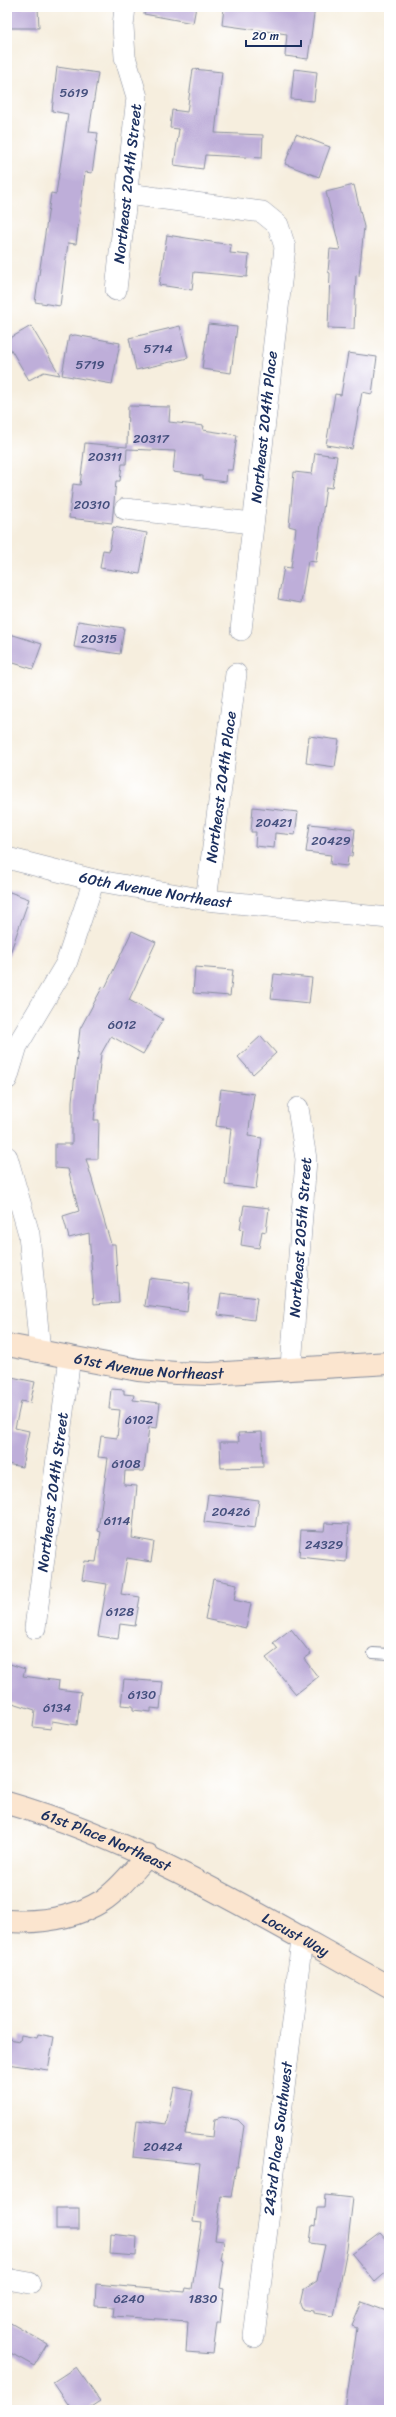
<svg xmlns="http://www.w3.org/2000/svg" width="396" height="2417" font-family="Sriracha,sans-serif">
	<style>
		.building { fill: #beaed9 }
		.lines { fill: none; stroke-linecap: round; stroke-linejoin: round }
		.lane-casing { stroke: #888e9e; stroke-width: 12 }
		.street-casing { stroke: #888e9e; stroke-width: 22 }
		.secondary-casing { stroke: #888e9e; stroke-width: 24 }
		.lane { stroke: #fff; stroke-width: 10 }
		.street { stroke: #fff; stroke-width: 21 }
		.secondary { stroke: #fbe5cf; stroke-width: 22 }
		.labels { text-anchor: middle; stroke-width: 3; stroke-linejoin: round; paint-order: stroke }
		.number-label { font-size: 13px; fill: #444f7d }
		.street-label { font-size: 15px; fill: #1b2f5e; stroke: #fff }
	</style>
	<rect width="100%" height="100%" fill="#fff"/>
	<filter id="ink" filterUnits="userSpaceOnUse"><feTurbulence type="fractalNoise" baseFrequency=".025" numOctaves="2"/><feDisplacementMap in="SourceGraphic" scale="8" xChannelSelector="R" yChannelSelector="G"/><feConvolveMatrix kernelMatrix="1 2 1 2 8 2 1 2 1" color-interpolation-filters="sRGB"/></filter>
	<filter id="wash" filterUnits="userSpaceOnUse"><feTurbulence type="fractalNoise" baseFrequency=".012" numOctaves="4" result="noise"/><feDisplacementMap in="SourceGraphic" scale="16" xChannelSelector="R" yChannelSelector="G"/><feGaussianBlur stdDeviation="0.9" result="paint"/><feColorMatrix in="noise" values="0 0 0 0 0 0 0 0 0 0 0 0 0 0 0 0 0 1.4 0 .05"/><feComposite in="paint" operator="in"/></filter>
	<g filter="url(#wash)">
		<rect width="100%" height="100%" fill="#f6eede"/>
		<g id="blocks">
			<g class="building">
				<polygon points="7,7 38,7 39,28 7,28"/>
				<polygon points="145,7 196,7 193,23 144,14"/>
				<polygon points="224,7 315,7 308,59 285,56 287,34 222,25"/>
				<polygon points="57,67 98,73 89,132 98,133 92,173 85,172 76,244 68,243 60,306 35,302 51,193 56,194 68,114 52,111"/>
				<polygon points="193,69 222,72 215,133 263,135 262,158 205,155 203,169 174,165 179,129 170,128 172,110 187,112"/>
				<polygon points="294,69 317,72 314,101 291,99"/>
				<polygon points="296,134 330,147 319,177 285,164"/>
				<polygon points="354,185 364,227 359,276 356,275 354,329 328,328 330,273 328,272 330,249 340,250 326,192"/>
				<polygon points="167,235 231,245 230,253 249,255 247,277 194,272 192,290 159,285"/>
				<polygon points="208,324 237,327 231,373 202,369"/>
				<polygon points="31,326 60,375 44,372 29,380 7,343 7,340"/>
				<polygon points="180,326 188,358 136,370 129,338"/>
				<polygon points="75,335 120,343 112,384 62,375 69,336"/>
				<polygon points="348,353 377,357 372,394 362,392 352,449 326,445 335,394 341,395"/>
				<polygon points="128,406 170,407 169,422 204,426 203,430 237,435 232,470 227,470 226,482 203,479 203,476 173,472 175,451 127,449 126,464 122,464 120,481 116,481 112,523 69,518 73,484 80,485 85,443 127,447"/>
				<polygon points="315,453 337,456 332,488 326,487 316,562 308,561 301,603 278,599 284,567 291,568 296,528 289,526 294,472 312,474"/>
				<polygon points="113,527 147,533 140,574 100,568 103,550 109,551"/>
				<polygon points="78,621 124,628 120,654 74,647"/>
				<polygon points="7,633 42,644 33,669 7,661"/>
				<polygon points="309,736 339,740 335,767 306,763"/>
				<polygon points="253,807 298,812 295,835 275,833 274,848 255,846 256,832 251,832"/>
				<polygon points="310,824 355,829 352,856 348,856 347,866 330,864 331,855 306,852"/>
				<polygon points="7,891 29,899 9,956 7,956"/>
				<polygon points="132,931 156,942 129,1000 163,1019 143,1054 111,1036 101,1054 94,1120 99,1120 98,1159 86,1159 111,1244 115,1244 119,1302 94,1304 89,1233 69,1238 63,1216 79,1211 68,1169 55,1168 55,1144 72,1144 72,1101 80,1029 103,986 105,988"/>
				<polygon points="195,967 233,970 230,996 193,993"/>
				<polygon points="274,974 312,978 309,1003 271,999"/>
				<polygon points="261,1036 276,1053 253,1074 238,1057"/>
				<polygon points="221,1089 254,1094 248,1136 262,1138 256,1189 225,1185 231,1128 216,1126"/>
				<polygon points="244,1205 269,1208 266,1232 262,1231 259,1248 241,1245 243,1230 240,1229"/>
				<polygon points="149,1278 190,1283 187,1312 145,1306"/>
				<polygon points="221,1293 257,1298 254,1320 218,1315"/>
				<polygon points="7,1376 35,1382 30,1403 21,1401 15,1428 29,1431 22,1467 7,1464"/>
				<polygon points="111,1389 124,1390 124,1394 134,1395 133,1400 160,1403 157,1428 149,1427 144,1471 125,1471 124,1485 137,1486 132,1538 154,1542 151,1562 127,1558 121,1594 140,1597 135,1626 120,1624 118,1639 98,1636 107,1584 82,1580 85,1561 96,1562 101,1532 98,1531 108,1458 98,1457 101,1436 117,1438 120,1410 109,1409"/>
				<polygon points="262,1432 263,1467 221,1468 220,1442 239,1442 238,1433"/>
				<polygon points="208,1494 259,1500 255,1528 204,1522"/>
				<polygon points="325,1523 349,1524 346,1562 299,1557 301,1530 324,1531"/>
				<polygon points="213,1579 237,1584 234,1600 251,1604 246,1628 205,1619"/>
				<polygon points="291,1629 311,1654 304,1659 318,1677 296,1694 266,1658 278,1649 273,1643"/>
				<polygon points="7,1663 25,1669 23,1676 59,1681 58,1689 81,1692 77,1725 52,1721 51,1729 33,1727 35,1710 7,1701"/>
				<polygon points="124,1679 163,1682 160,1709 151,1708 151,1712 133,1710 133,1706 121,1705"/>
				<polygon points="38,2034 54,2037 48,2070 7,2064 9,2039 20,2041 21,2035 37,2038"/>
				<polygon points="174,2087 193,2091 185,2134 213,2137 215,2119 222,2117 238,2120 244,2126 238,2167 236,2167 231,2197 221,2196 215,2240 224,2241 221,2260 224,2261 220,2288 224,2289 220,2323 217,2323 213,2354 186,2352 188,2321 113,2316 114,2307 95,2306 96,2284 185,2292 186,2288 192,2289 202,2223 193,2222 200,2164 133,2157 137,2120 166,2124"/>
				<polygon points="325,2195 353,2198 347,2249 334,2316 313,2313 313,2311 302,2309 300,2304 303,2290 317,2281 325,2245 310,2243 312,2226 315,2227 317,2208 324,2208"/>
				<rect x="56" y="2208" width="23" height="22"/>
				<polygon points="380,2233 389,2243 389,2270 375,2282 352,2254"/>
				<polygon points="111,2234 137,2237 136,2256 110,2254"/>
				<polygon points="362,2302 389,2312 389,2410 345,2410 357,2328 352,2326"/>
				<polygon points="7,2321 47,2344 34,2366 7,2351"/>
				<polygon points="76,2367 100,2401 86,2410 72,2410 53,2382"/>
			</g>
		</g>
	</g>
	<g filter="url(#ink)">
		<use href="#blocks" fill-opacity="0" stroke="#888e9e" stroke-width="1"/>
		<g class="lines">
			<defs>
				<polyline id="lane" points="373,1653 389,1654"/>
				<g id="street">
					<polyline points="128,194 262,212 278,225 285,247 241,630"/>
					<path id="s1" d="M116 290 137 97 125 57 123 26 125 7"/>
					<polyline points="125,509 253,523"/>
					<path id="s2" d="M7 858 94 880 206 900 389 918"/>
					<path id="s3" d="M206 900 236 674"/>
					<polyline points="7,1079 17,1046 66,964 94,880"/>
					<polyline points="7,1157 29,1234 40,1352"/>
					<path id="s4" d="M291 1367 306 1159 298 1108"/>
					<path id="s5" d="M35 1628 70 1357"/>
					<polyline points="7,2279 30,2283"/>
					<path id="s6" d="M254 2337 302 1939"/>
				</g>
				<g id="secondary">
					<path id="s7" d="M7 1345 138 1370 176 1373 210 1374 389 1363"/>
					<path id="s8" d="M7 1803C144 1842 265 1919 389 1987"/>
					<path d="M7 1921C40 1923 73 1919 102 1901 118 1891 135 1869 148 1855"/>
				</g>
			</defs>
			<use href="#lane" class="lane-casing"/>
			<use href="#street" class="street-casing"/>
			<use href="#secondary" class="secondary-casing"/>
			<use href="#lane" class="lane"/>
			<use href="#street" class="street"/>
			<use href="#secondary" class="secondary"/>
		</g>
	</g>
	<g class="labels">
		<g class="number-label">
			<text x="74" y="97">5619</text>
			<text x="158" y="353">5714</text>
			<text x="90" y="369">5719</text>
			<text x="151" y="443">20317</text>
			<text x="105" y="461">20311</text>
			<text x="92" y="509">20310</text>
			<text x="99" y="643">20315</text>
			<text x="274" y="827">20421</text>
			<text x="331" y="845">20429</text>
			<text x="122" y="1029">6012</text>
			<text x="139" y="1424">6102</text>
			<text x="126" y="1468">6108</text>
			<text x="231" y="1516">20426</text>
			<text x="117" y="1525">6114</text>
			<text x="324" y="1549">24329</text>
			<text x="120" y="1616">6128</text>
			<text x="142" y="1699">6130</text>
			<text x="57" y="1712">6134</text>
			<text x="163" y="2151">20424</text>
			<text x="129" y="2303">6240</text>
			<text x="203" y="2303">1830</text>
		</g>
		<g class="street-label">
			<text dy="5" stroke="none"><textPath href="#s1" startOffset="107">Northeast 204th Street</textPath></text>
			<text transform="translate(264 427) rotate(-84)" y="5">Northeast 204th Place</text>
			<text dy="5" stroke="none"><textPath href="#s3" startOffset="114">Northeast 204th Place</textPath></text>
			<text dy="5" stroke="none"><textPath href="#s2" startOffset="152">60th Avenue Northeast</textPath></text>
			<text dy="5" stroke="none"><textPath href="#s4" startOffset="130">Northeast 205th Street</textPath></text>
			<text dy="5" stroke="none"><textPath href="#s7" startOffset="144">61st Avenue Northeast</textPath></text>
			<text dy="5" stroke="none"><textPath href="#s5" startOffset="137">Northeast 204th Street</textPath></text>
			<text dy="5" stroke="none"><textPath href="#s8" startOffset="106">61st Place Northeast</textPath></text>
			<text dy="5" stroke="none"><textPath href="#s8" startOffset="318">Locust Way</textPath></text>
			<text dy="5" stroke="none"><textPath href="#s6" startOffset="200">243rd Place Southwest</textPath></text>
		</g>
	</g>
	<rect width="396" height="2417" fill="none" stroke="#fff" stroke-width="24"/>
	<path d="M246 40v6h55v-6" fill="none" stroke="#1b2f5e" stroke-width="2"/>
	<text x="252" y="40" font-size="12" fill="#1b2f5e" stroke="#ffffff" stroke-width="3" paint-order="stroke">20 m</text>
</svg>
